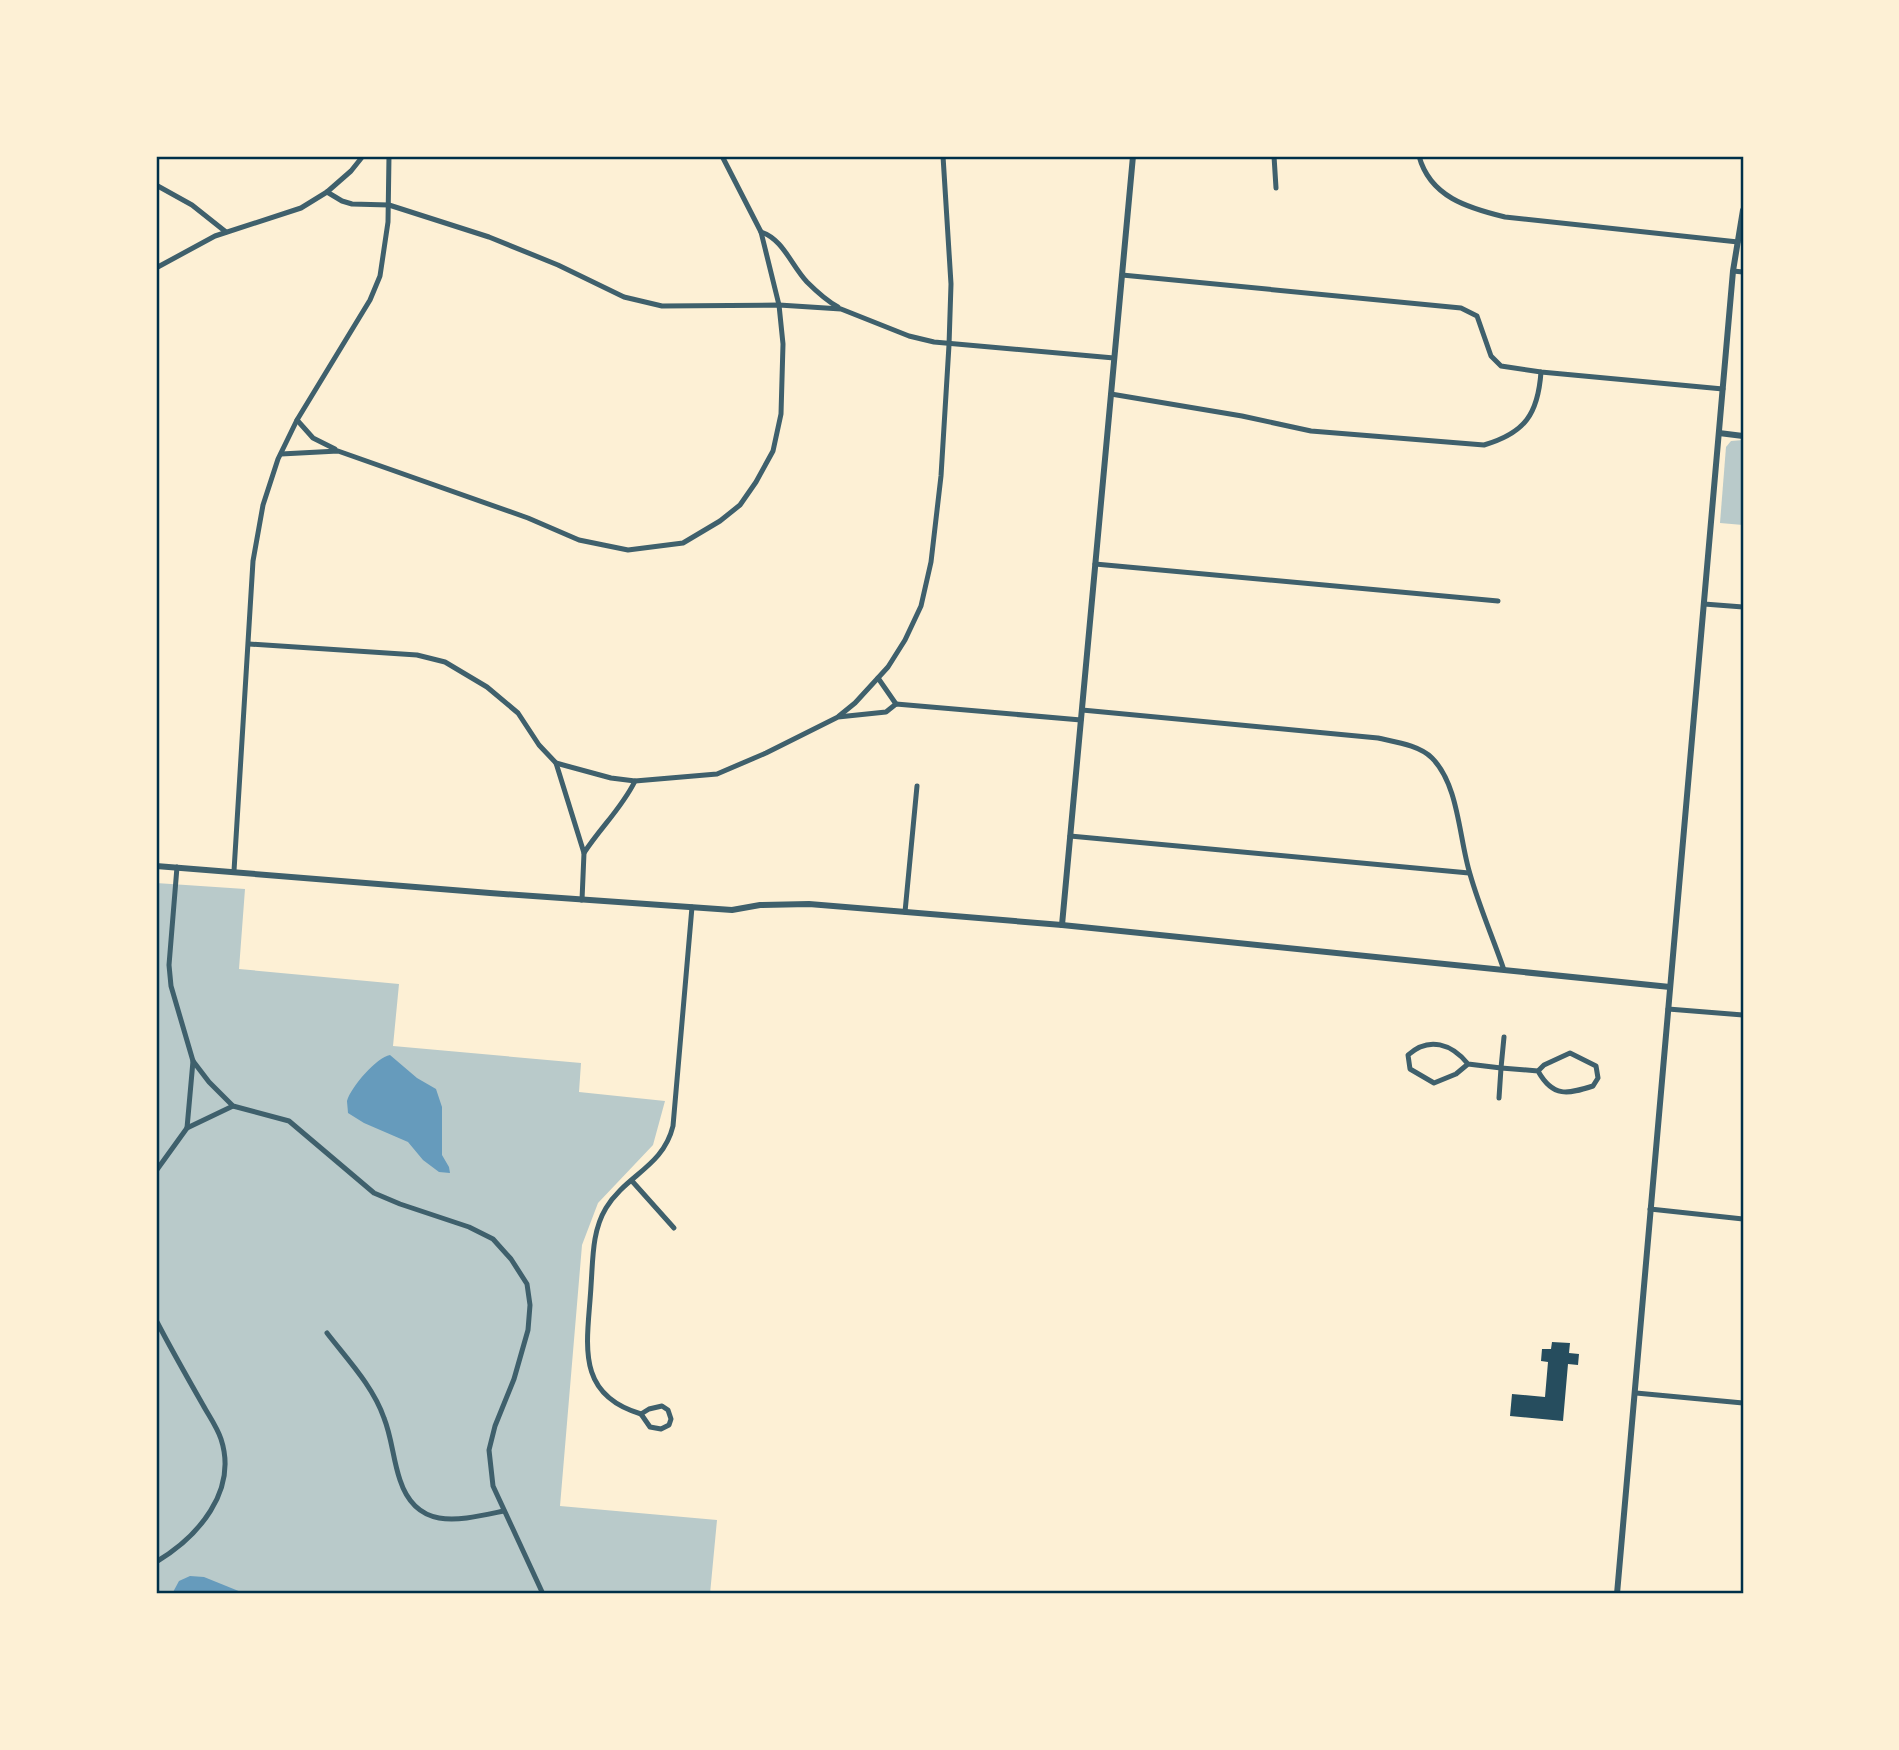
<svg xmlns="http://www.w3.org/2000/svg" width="1899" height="1750" font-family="Inter,sans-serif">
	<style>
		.green { fill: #b9caca }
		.water { fill: #669bbc }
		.building { fill: #264d5e }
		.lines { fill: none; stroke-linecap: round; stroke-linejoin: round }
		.minor { stroke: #3f606c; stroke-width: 5 }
		.tertiary { stroke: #3f606c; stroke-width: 6 }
		.neatline { fill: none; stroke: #003049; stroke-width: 2.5 }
	</style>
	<rect width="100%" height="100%" fill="#fdf0d5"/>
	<g class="green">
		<polygon points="1743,440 1743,525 1720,523 1726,447 1731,441"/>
		<polygon points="156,883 245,889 239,969 399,984 393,1046 581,1063 579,1092 665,1101 653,1145 598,1203 582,1245 560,1506 717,1520 710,1594 156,1594"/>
	</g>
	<g class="water">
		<path d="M390 1055 417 1078 436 1089 442 1107V1155L449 1167 450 1173 439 1172 423 1160 408 1142 364 1123 348 1113C348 1111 347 1102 347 1101 351 1087 377 1057 390 1055Z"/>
		<polygon points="190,1576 204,1577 246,1594 172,1594 179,1581"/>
	</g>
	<polygon class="building" points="1552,1342 1570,1343 1569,1353 1579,1354 1578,1365 1568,1364 1563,1421 1510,1416 1512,1394 1545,1397 1548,1362 1541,1361 1542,1349 1551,1349"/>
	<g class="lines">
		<g class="minor">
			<polyline points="1274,156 1276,188"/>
			<path d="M1419 156C1430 197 1468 208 1505 217L1738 242"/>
			<polyline points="156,185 192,205 226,232"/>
			<polyline points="327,192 342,201 352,204 389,205 489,237 558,265 624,297 662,306 779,305 841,309 909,336 934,342 1114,358"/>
			<path d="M761 232C783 239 791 265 807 282 816 291 827 301 838 307"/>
			<polyline points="156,268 215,236 301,208 327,192 351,171 363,156"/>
			<polyline points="1733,271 1743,272"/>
			<polyline points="1122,275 1461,308 1477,316 1491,356 1501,366 1541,372 1723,389"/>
			<path d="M1111 394 1242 416 1311 431 1484 445C1525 433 1538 414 1541 372"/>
			<polyline points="297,420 313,438 335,449"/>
			<polyline points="281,454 338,451 528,518 579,540 628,550 683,543 720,521 740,505 756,482 773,451 781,414 783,344 779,305 761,232 722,156"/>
			<polyline points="1095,564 1498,601"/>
			<polyline points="1704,604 1743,607"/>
			<polyline points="249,644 417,655 445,662 487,687 518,713 539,745 556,763 611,778 635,781 717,774 766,753 838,717 886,712 896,704 1081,720"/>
			<polyline points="878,678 896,704"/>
			<path d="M1082 710 1378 738C1395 742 1419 745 1432 758 1459 785 1459 839 1470 874 1479 906 1493 938 1504 970"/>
			<polyline points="839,716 855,703 888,667 905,640 921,606 931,562 941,476 949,345 951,284 943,156"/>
			<path d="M556 763 584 853C600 828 622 808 635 781"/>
			<polyline points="1070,836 1469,873"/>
			<polyline points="177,867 169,965 171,986 193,1061 209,1082 233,1106 289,1121 374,1193 400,1204 469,1227 493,1239 511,1259 527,1284 530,1305 528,1330 514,1379 495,1426 489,1450 493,1486 543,1594"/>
			<polyline points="234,871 253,561 263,505 278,459 297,420 370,300 380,276 388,222 389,156"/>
			<polyline points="582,900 584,853"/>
			<polyline points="905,912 917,786"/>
			<polyline points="1668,1009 1743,1015"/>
			<path d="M1468 1064 1456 1074 1434 1083 1410 1069 1408 1055C1429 1036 1452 1044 1468 1064L1501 1068 1504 1037"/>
			<path d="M1499 1098 1501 1068 1538 1071 1544 1065 1570 1053 1596 1066 1598 1078 1593 1086C1568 1094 1553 1098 1538 1071"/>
			<polyline points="187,1128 233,1106"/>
			<polyline points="156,1171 187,1128 193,1061"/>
			<polyline points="632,1181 674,1228"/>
			<polyline points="1650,1209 1743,1219"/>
			<path d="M156 1320C171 1349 187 1377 203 1405 209 1416 217 1427 221 1439 238 1491 198 1537 156 1562"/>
			<path d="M327 1333C347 1359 373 1386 384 1418 392 1438 393 1460 400 1480 417 1532 460 1520 504 1511"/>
			<polyline points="1636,1393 1743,1403"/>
			<polygon points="662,1406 668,1410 671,1419 669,1425 661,1429 650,1427 641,1414 649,1409"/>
			<path d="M641 1414C573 1394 588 1341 591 1286 593 1259 592 1231 606 1208 626 1175 663 1167 673 1126L692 907"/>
		</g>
		<g class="tertiary">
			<polyline points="1719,433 1743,436"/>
			<polyline points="156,866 490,893 732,910 760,905 809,904 1062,925 1670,987"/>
			<polyline points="1062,925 1133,156"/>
			<polyline points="1617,1594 1733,271 1743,210"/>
		</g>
	</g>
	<rect width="1899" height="1750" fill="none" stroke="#fdf0d5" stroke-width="315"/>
	<rect x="158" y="158" width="1584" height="1434" class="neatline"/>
</svg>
